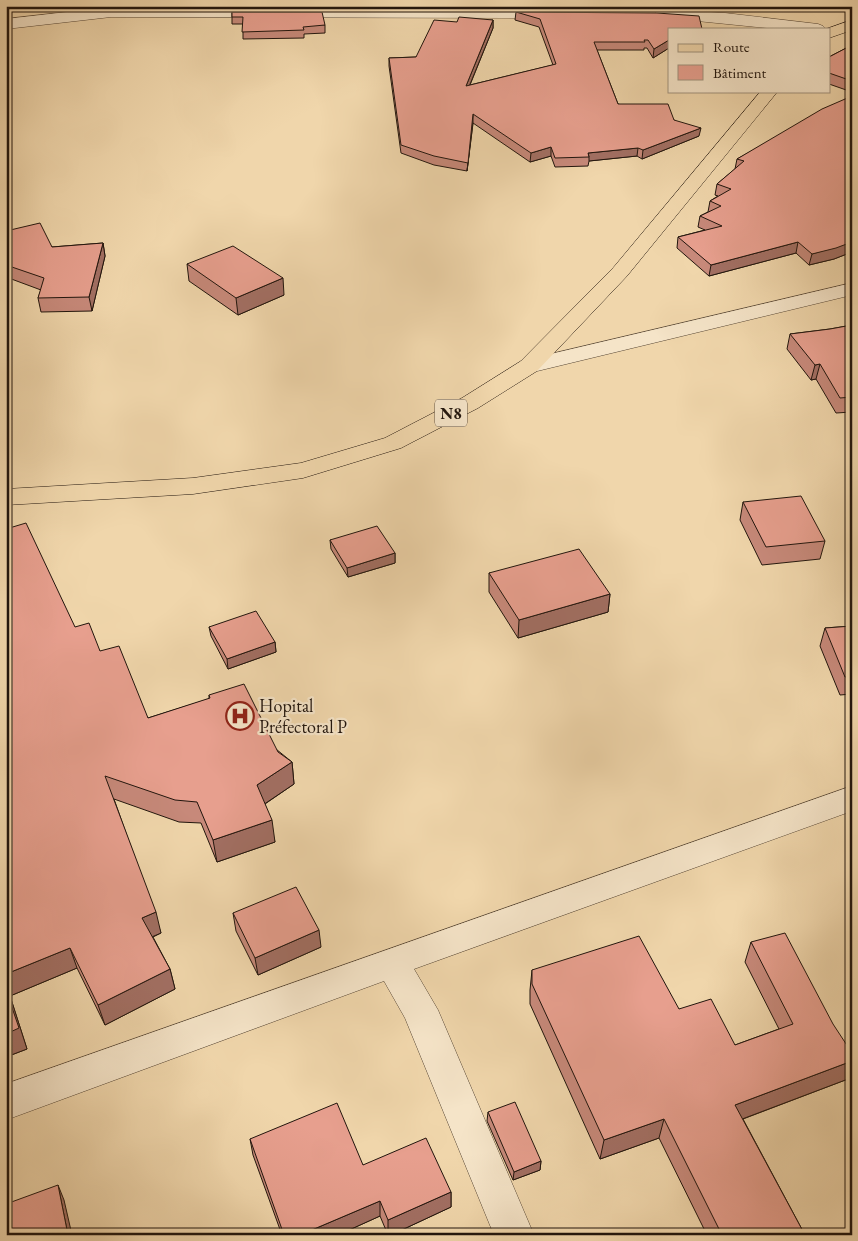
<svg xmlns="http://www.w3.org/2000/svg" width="858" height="1241" font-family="'EB Garamond',serif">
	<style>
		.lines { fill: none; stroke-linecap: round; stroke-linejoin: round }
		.street-casing { stroke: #554534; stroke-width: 1 }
		.primary-casing { stroke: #21150d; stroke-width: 1 }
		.street { fill: #f5e4c8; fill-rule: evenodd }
		.primary { fill: #f0d6ab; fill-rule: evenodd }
		.wall { fill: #c7897a; stroke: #21150d }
		.shaded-wall { fill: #a26f63; stroke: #21150d }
		.building { fill: #e79f8e; stroke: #21150d }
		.labels { text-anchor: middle; stroke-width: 4.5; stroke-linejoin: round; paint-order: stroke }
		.shield { fill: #f5e4c8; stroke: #615345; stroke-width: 1 }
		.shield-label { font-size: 16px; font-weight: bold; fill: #21150d }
		.poi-label { font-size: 18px; fill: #21150d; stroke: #f5e4c8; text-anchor: start }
	</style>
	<rect width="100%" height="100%" fill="#f0d6ab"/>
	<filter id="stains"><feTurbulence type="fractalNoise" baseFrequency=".004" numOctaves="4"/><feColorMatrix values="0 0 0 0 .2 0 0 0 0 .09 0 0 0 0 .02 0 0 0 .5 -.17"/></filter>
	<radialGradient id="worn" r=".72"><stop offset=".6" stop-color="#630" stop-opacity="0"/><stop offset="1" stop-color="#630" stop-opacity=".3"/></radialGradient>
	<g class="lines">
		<defs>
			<g id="street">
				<polygon points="111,7 554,8 559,10 562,13 559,16 554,18 111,17 6,29 6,19"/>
				<polygon points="662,9 725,13 818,24 823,26 826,29 777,29 657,17 654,14 657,11"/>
				<polygon points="852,283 852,295 529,373 521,371 518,366 521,361"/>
				<polygon points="852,786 852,811 414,969 438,1010 534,1235 494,1235 405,1018 384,981 6,1120 6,1084"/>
			</g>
			<g id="primary">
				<polygon points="852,20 852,30 829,38 829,29 826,29"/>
				<polygon points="761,91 778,91 627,276 537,371 478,408 401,448 303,478 193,494 6,505 6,489 193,478 301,463 385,438 462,398 521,361 613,268"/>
			</g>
		</defs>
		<use href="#street" class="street-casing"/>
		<use href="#primary" class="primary-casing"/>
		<use href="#street" class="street"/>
		<use href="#primary" class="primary"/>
	</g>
	<g class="wall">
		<polygon points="470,6 694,6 694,9 656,7"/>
		<polygon points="232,12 325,25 325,33 304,34 304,38 243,39 243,24 232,24"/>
		<polygon points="516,12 669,29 669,48 653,58 647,48 644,48 644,50 597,50 618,104 674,120 699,136 642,159 637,156 589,161 588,166 555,167 551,156 530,162 473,123 467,171 434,165 401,153 389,66 389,58 416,57 457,22 493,20 493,28 470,85 553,65 539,27 515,20"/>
		<polygon points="852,45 852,92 829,84 829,57"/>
		<polygon points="852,96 852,252 834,259 809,265 796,253 709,276 677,248 678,237 705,230 698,227 700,216 708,212 710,201 718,196 715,195 717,184 735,169 737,159"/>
		<polygon points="6,231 52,247 103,243 105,256 92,311 41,312 38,298 41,290 6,277"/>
		<polygon points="187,264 284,295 238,315 189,281"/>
		<polygon points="852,325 852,412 836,413 816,379 811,380 787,349 790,334 830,329"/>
		<polygon points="743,502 825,541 820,559 762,565 740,520"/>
		<polygon points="330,540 395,553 395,563 348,577 331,549"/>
		<polygon points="489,573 610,594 608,612 518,638 489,592"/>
		<polygon points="852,626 852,694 840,695 820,646 825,628"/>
		<polygon points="75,627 100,651 148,718 209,699 209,695 292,762 294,784 265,804 275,842 217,862 201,823 179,822 114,799 161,933 153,937 170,969 175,989 105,1025 77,968 10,996 27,1049 6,1057 10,767"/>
		<polygon points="209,627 275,642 276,652 228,669 211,636"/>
		<polygon points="233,913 321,947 258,975 236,931"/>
		<polygon points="751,942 848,1079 743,1119 805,1235 707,1235 659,1138 600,1159 530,1004 530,990 532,970 679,1009 735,1045 779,1029 745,962"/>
		<polygon points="488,1112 541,1161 540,1170 513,1180 487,1121"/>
		<polygon points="250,1139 363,1165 451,1192 451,1207 391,1235 388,1235 380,1216 338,1235 282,1235 253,1155"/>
	</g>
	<g class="shaded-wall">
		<polygon points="493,20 493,28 466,94 466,86"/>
		<polygon points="669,40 669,48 653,58 654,49"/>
		<polygon points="473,114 473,123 467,171 468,163"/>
		<polygon points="701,128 699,136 642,159 643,150"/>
		<polygon points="551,147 551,156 530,162 531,153"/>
		<polygon points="638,148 637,156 589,161 589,157 588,153"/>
		<polygon points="798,242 796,253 709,276 711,265"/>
		<polygon points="852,242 852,252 834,259 809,265 812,254"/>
		<polygon points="103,243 105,256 92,311 89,297"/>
		<polygon points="283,278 284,295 238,315 236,298"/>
		<polygon points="820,364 816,379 811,380 815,365"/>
		<polygon points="395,553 395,563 348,577 347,568"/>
		<polygon points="610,594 608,612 518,638 519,620"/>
		<polygon points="275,642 276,652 228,669 227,659"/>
		<polygon points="292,762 294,784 260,807 257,785"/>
		<polygon points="272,820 275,842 217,862 213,840"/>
		<polygon points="156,912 161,933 147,939 142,918"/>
		<polygon points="319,930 321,947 258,975 255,958"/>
		<polygon points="70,948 77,968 10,996 27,1049 6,1057 6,974"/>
		<polygon points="170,969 175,989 105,1025 98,1005"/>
		<polygon points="852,1061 852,1070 848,1079 729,1124 735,1105"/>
		<polygon points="664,1119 659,1138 600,1159 604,1140"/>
		<polygon points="541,1161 540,1170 513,1180 514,1172"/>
		<polygon points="58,1185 64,1200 72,1235 68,1235"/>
		<polygon points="451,1192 451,1207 391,1235 388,1235 388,1220"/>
		<polygon points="380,1201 380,1216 338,1235 300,1235"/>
	</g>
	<g class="building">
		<polygon points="232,12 322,12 325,25 303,27 304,30 242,32 243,17 232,17"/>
		<polygon points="516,12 657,13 699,16 702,29 669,29 669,40 654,49 648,40 644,40 645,42 594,42 618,104 668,104 674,120 701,128 643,150 638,148 588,153 589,157 555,158 551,147 531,153 473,114 468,163 434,156 401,145 389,58 416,57 434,20 457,22 459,17 493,20 466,86 556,64 540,19"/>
		<polygon points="852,45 852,81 829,73 829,57"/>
		<polygon points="852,96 852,242 836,248 812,254 798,242 711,265 678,237 722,226 700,216 721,206 710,201 731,189 717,184 744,161 737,159 822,109"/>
		<polygon points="40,223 52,247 103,243 89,297 38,298 44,278 6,265 6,231"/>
		<polygon points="233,246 283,278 236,298 187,264"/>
		<polygon points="852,325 852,397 840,398 820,364 815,365 790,334 830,329"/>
		<polygon points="801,496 825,541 766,547 743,502"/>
		<polygon points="26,523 75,627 89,623 100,651 119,646 148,718 210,698 209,695 244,684 278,752 292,762 257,785 272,820 213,840 197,802 175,800 105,776 156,912 142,918 170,969 98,1005 70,948 6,974 6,769 10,767 6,757 6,529"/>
		<polygon points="377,526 395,553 347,568 330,540"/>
		<polygon points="579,549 610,594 519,620 489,573"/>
		<polygon points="256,611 275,642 227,659 209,627"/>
		<polygon points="852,626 852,676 845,677 825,628"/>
		<polygon points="296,887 319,930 255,958 233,913"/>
		<polygon points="785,933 833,1024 852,1053 852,1061 735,1105 805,1235 722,1235 664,1119 604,1140 532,984 532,970 639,936 679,1009 711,999 735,1045 793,1024 751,942"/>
		<polygon points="6,990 19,1028 6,1034"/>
		<polygon points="515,1102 541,1161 514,1172 488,1112"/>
		<polygon points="337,1103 363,1165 426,1138 451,1192 388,1220 380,1201 300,1235 284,1235 250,1139"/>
		<polygon points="58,1185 68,1235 6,1235 6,1204"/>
	</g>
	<defs>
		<symbol id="hospital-ring" viewBox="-11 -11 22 22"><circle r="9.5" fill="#f5e4c8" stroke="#8f2418" stroke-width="1.5"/><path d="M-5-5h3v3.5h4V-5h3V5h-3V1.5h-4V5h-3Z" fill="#8f2418"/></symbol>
	</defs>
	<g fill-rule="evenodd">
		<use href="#hospital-ring" x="224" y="700" width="32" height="32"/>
	</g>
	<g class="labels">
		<rect class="shield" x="435" y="399.5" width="32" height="27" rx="4"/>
		<g class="shield-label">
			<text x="451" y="419">N8</text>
		</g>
		<g class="poi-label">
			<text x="259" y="712">Hopital<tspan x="259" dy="21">Préfectoral P</tspan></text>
		</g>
	</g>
	<rect width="858" height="1241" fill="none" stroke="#f0d6ab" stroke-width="25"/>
	<rect x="8" y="8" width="843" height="1226" fill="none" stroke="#21150d" stroke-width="2.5"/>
	<rect x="12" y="12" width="833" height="1216" fill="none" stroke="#21150d"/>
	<rect x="668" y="28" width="162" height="65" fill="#f5e4c8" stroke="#a0917d"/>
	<rect x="678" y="44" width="25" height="8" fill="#f0d6ab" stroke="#a0917d"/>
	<text x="713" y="52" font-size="15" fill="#21150d">Route</text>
	<rect x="678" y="65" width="25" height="15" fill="#e79f8e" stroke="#a0917d"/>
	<text x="713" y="78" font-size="15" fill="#21150d">Bâtiment</text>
	<rect width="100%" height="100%" filter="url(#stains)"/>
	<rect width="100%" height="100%" fill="url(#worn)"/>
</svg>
